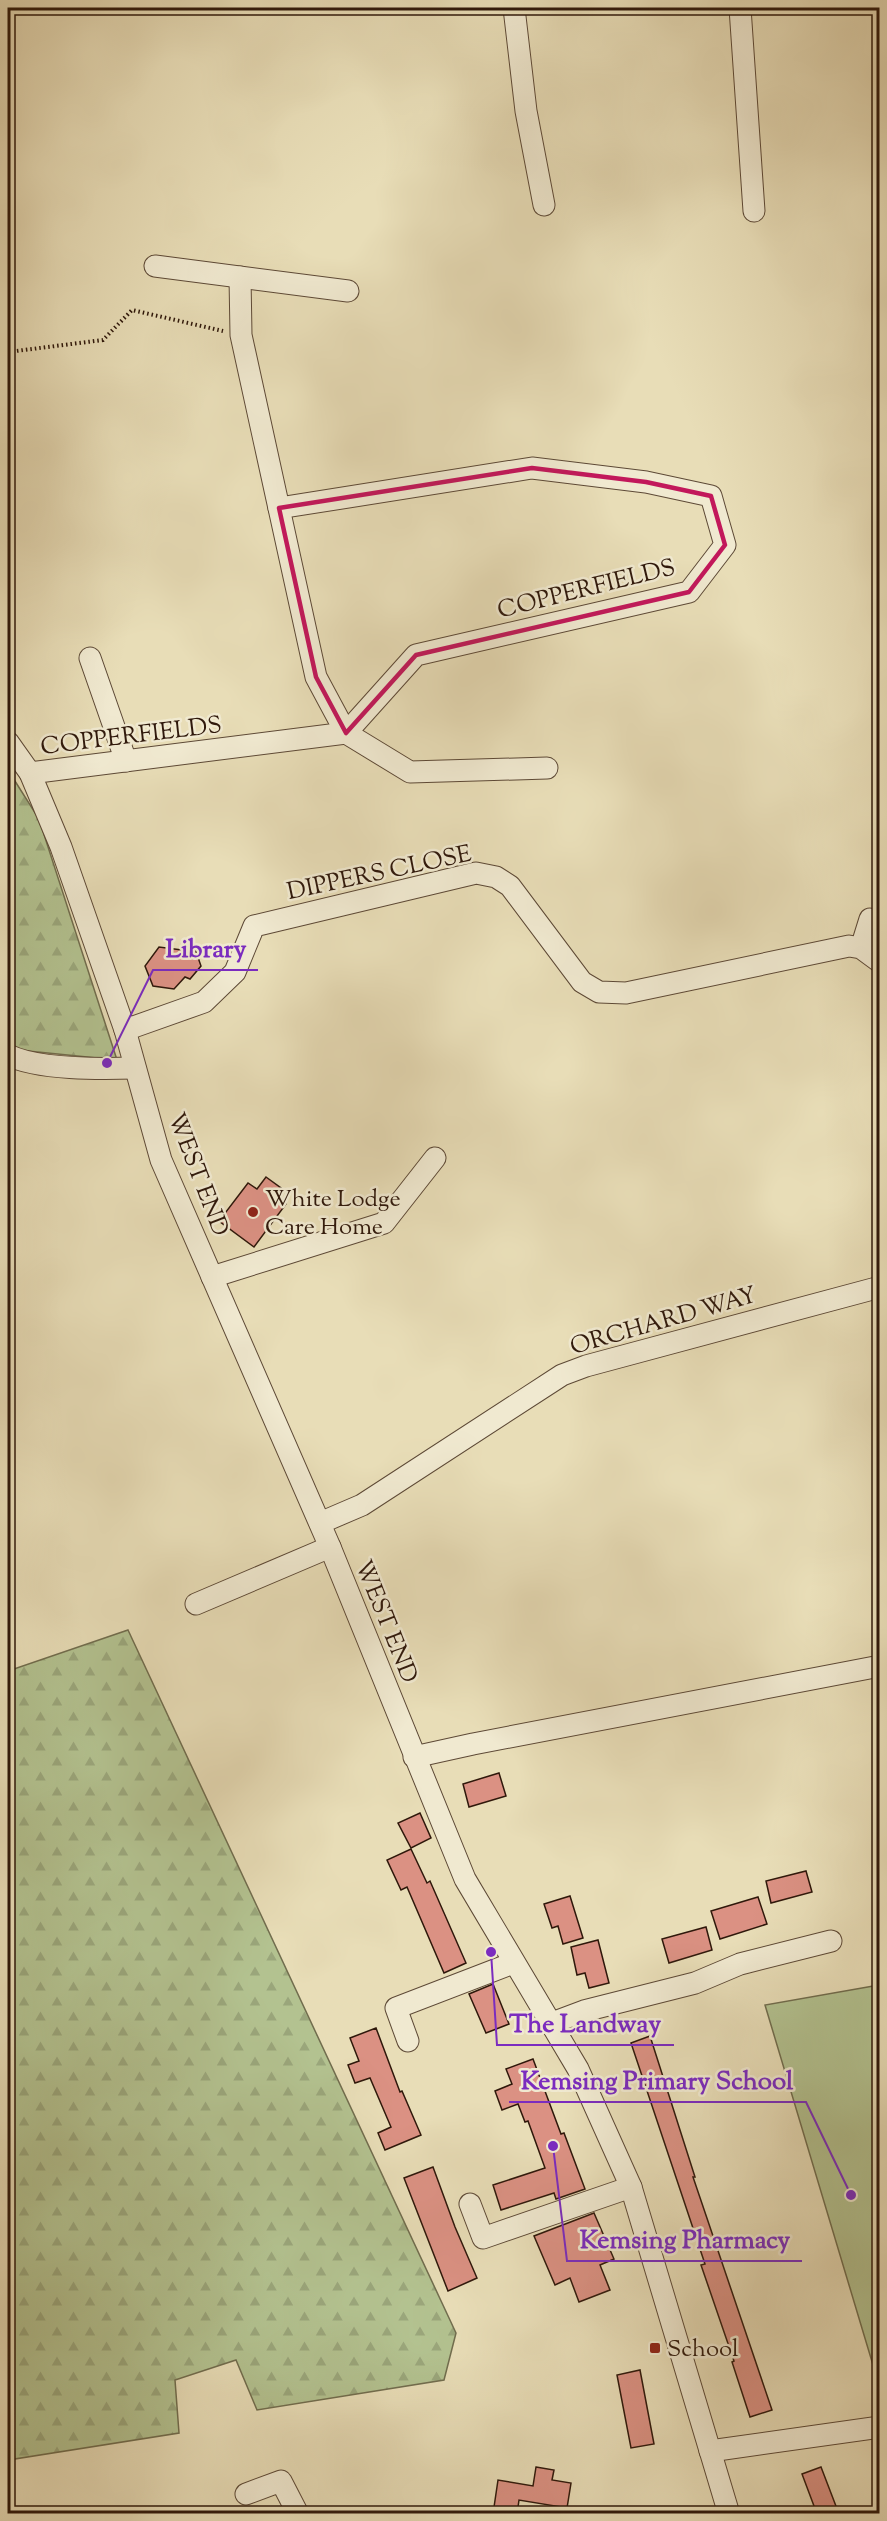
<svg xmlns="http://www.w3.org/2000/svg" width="887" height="2521" font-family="'Sorts Mill Goudy',serif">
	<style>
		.forest { fill: url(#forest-firs); stroke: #716d4e; stroke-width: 1.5 }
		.green { fill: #b3c290; stroke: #716d4e; stroke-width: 1.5 }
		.building { fill: #db9183; stroke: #2f180b; stroke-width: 1.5 }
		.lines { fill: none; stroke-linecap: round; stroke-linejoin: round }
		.minor-casing { stroke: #5d4936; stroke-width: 23 }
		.path { stroke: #2f180b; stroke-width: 4; stroke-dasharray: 1.5 3; stroke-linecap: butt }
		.minor { stroke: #f0e9d0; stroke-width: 21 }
		.marked { fill: none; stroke: #c2185b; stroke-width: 4.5; stroke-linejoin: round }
		.poi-dot { fill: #8f2418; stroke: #f0e9d0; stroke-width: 2 }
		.labels { text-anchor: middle; stroke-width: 5; stroke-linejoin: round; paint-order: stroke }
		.street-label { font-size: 24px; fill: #2f180b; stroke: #f0e9d0 }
		.poi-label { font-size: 24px; fill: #2f180b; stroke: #f0e9d0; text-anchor: start }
		.leader { fill: none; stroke: #7b2cbf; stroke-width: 2 }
		.callout-dot { fill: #7b2cbf; stroke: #f0e9d0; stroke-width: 2 }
		.callout-label { font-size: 26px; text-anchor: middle; font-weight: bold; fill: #7b2cbf; stroke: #f0e9d0; stroke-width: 5; stroke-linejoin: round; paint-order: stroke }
	</style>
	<defs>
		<pattern id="forest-firs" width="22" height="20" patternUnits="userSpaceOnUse" patternTransform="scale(1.5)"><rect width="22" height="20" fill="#b3c290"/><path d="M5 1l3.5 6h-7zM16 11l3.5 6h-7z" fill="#9aa67b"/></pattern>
	</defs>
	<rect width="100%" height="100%" fill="#e8ddb7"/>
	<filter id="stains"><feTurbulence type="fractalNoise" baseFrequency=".00333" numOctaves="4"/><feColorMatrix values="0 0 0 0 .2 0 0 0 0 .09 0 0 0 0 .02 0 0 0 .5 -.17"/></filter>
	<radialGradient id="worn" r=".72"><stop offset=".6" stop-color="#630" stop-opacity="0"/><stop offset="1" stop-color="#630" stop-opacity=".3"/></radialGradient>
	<g class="forest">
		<polygon points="8,770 39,819 117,1060 8,1049"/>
		<polygon points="128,1630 456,2333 444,2380 257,2410 236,2360 175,2380 179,2433 8,2460 8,1671"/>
	</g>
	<polygon class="green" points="879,1985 880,1985 879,2385 765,2005"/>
	<g class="building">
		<polygon points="194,946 201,966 190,979 185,977 174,989 153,986 145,966 159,947 182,950"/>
		<polygon points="266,1177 281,1188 275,1196 286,1204 254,1247 219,1221 248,1183 257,1189"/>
		<polygon points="499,1773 506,1796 469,1807 463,1784"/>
		<polygon points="420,1813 431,1838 411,1848 398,1823"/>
		<polygon points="411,1849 427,1883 430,1881 466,1963 444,1973 407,1887 401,1890 387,1860"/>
		<polygon points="806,1871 812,1892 771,1903 766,1881"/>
		<polygon points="570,1896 583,1938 563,1944 558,1926 552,1928 544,1904"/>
		<polygon points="758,1897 767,1924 720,1939 711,1911"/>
		<polygon points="706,1927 712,1950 669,1963 662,1939"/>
		<polygon points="598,1940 609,1983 589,1988 585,1973 577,1975 571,1947"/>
		<polygon points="493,1984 509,2024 486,2033 469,1994"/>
		<polygon points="376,2028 400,2092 402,2091 421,2135 385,2150 378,2133 391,2127 370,2078 355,2083 348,2065 359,2061 350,2038"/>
		<polygon points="650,2036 695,2177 693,2177 772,2410 750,2417 732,2362 734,2361 701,2265 705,2264 631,2043"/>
		<polygon points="533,2059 561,2134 564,2133 585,2189 556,2199 554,2193 501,2210 493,2185 545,2168 528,2121 525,2122 518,2104 502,2110 495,2091 512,2084 506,2069"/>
		<polygon points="433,2167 455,2227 477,2278 448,2291 404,2178"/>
		<polygon points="594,2213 614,2259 600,2265 610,2290 579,2302 570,2278 555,2285 534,2236"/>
		<polygon points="640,2370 654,2444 631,2448 617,2375"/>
		<polygon points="536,2467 554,2470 552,2480 571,2483 567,2508 519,2500 517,2514 493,2514 498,2480 533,2486"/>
		<polygon points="821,2467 839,2514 817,2514 802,2474"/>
	</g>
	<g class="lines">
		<defs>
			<g id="minor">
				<polyline points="514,8 526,111 544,205"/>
				<polyline points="740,8 754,211"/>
				<polyline points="155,266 348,291"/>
				<polyline points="279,508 532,468 646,482 711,496 725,545 689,592 416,655 346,733 410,772 547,768"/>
				<polyline points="90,658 126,761"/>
				<polyline points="8,742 30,773 61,847 125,1030 161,1160 330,1547 465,1879 578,2069 631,2187 729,2514"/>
				<polyline points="30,773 346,733 316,677 241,335 240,277"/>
				<polyline points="861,948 870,919"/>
				<polyline points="125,1030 204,1002 235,972 254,926 476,873 496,877 510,886 582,982 599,992 626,993 849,946 861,948 880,962"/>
				<path d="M8 1055C38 1070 101 1069 135 1068"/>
				<polyline points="212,1277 384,1223 435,1158"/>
				<polyline points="320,1523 362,1505 562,1375 586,1366 880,1287"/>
				<polyline points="196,1604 330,1547"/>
				<polyline points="414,1757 473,1744 880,1666"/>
				<polyline points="552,2023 584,2011 695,1983 740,1964 831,1941"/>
				<polyline points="408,2041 396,2008 513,1963"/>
				<polyline points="470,2204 483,2238 631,2187"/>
				<polyline points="710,2451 880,2427"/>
				<polyline points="246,2494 281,2481 298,2514"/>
			</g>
		</defs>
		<use href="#minor" class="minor-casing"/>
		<polyline class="path" points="8,352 103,340 132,310 223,331"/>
		<use href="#minor" class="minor"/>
	</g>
	<path class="marked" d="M532 468 646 482 711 496 725 545 689 592 416 655 346 733 316 677 279 508Z"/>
	<g class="poi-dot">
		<circle cx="253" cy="1212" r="6"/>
		<rect x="649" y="2342" width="12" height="12" rx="3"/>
	</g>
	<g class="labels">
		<g class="street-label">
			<text transform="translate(586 588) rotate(-14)" y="8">COPPERFIELDS</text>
			<text transform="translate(131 735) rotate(-7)" y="8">COPPERFIELDS</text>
			<text transform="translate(379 872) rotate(-12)" y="8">DIPPERS CLOSE</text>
			<text transform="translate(199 1174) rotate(69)" y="8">WEST END</text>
			<text transform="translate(663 1320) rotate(-16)" y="8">ORCHARD WAY</text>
			<text transform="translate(387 1621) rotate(68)" y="8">WEST END</text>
		</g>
		<g class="poi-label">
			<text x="265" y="1206">White Lodge<tspan x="265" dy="28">Care Home</tspan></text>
			<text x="667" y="2356">School</text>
		</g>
	</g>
	<path class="leader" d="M107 1063L153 970H258M491 1952L497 2045H674M851 2195L806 2102H509M553 2146L567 2261H802"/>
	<g class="callout-dot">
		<circle cx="107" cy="1063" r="6"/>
		<circle cx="491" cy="1952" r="6"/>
		<circle cx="851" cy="2195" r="6"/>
		<circle cx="553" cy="2146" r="6"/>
	</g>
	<g class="callout-label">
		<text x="206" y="957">Library</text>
		<text x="585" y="2032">The Landway</text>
		<text x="657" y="2089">Kemsing Primary School</text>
		<text x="685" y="2248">Kemsing Pharmacy</text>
	</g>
	<rect width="887" height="2521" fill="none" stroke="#e8ddb7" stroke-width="30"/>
	<rect x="9" y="9" width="869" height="2503" fill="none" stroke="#2f180b" stroke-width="3"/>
	<rect x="15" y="15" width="857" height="2491" fill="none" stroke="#2f180b" stroke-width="1.5"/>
	<rect width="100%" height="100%" filter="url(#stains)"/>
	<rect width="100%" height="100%" fill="url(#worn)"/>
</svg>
